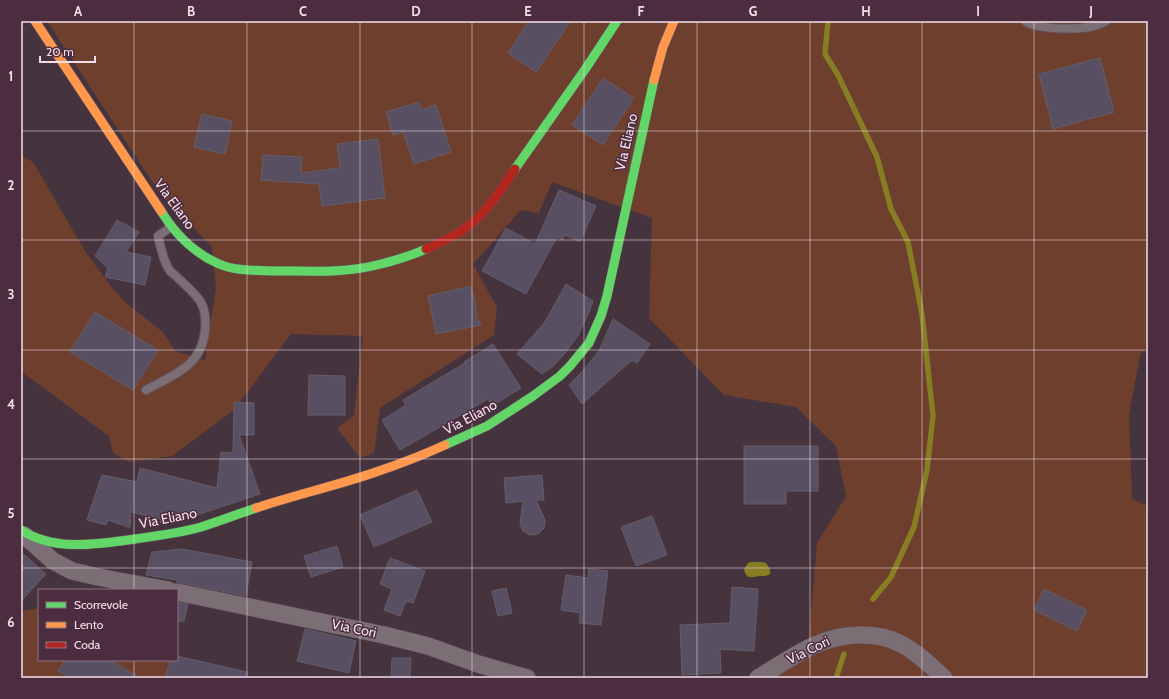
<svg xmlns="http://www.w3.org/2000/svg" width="1169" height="699" font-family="Cabin,sans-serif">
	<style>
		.green { fill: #6f3f2d }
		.water { fill: #877e24 }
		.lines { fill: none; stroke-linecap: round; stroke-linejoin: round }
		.stream { stroke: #877e24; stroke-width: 5.5 }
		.building { fill: #585062; stroke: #645d68 }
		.lane-casing { stroke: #63535d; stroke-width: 10 }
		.street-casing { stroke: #63535d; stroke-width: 18 }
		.fast-casing { stroke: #63535d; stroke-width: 10 }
		.slow-casing { stroke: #63535d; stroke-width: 10 }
		.jam-casing { stroke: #63535d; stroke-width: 10 }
		.lane { stroke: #7b6e75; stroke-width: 8 }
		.street { stroke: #7b6e75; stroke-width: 17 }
		.fast { stroke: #63d668; stroke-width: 9 }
		.slow { stroke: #ff974d; stroke-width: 9 }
		.jam { stroke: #b3261e; stroke-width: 9 }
		.grid { fill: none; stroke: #f4e0eb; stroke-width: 1; stroke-opacity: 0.55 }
		.labels { text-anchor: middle; stroke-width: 3; stroke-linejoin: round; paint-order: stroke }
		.street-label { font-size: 14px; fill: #f4e0eb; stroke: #4c2d3f }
		.neatline { fill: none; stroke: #f4e0eb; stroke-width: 1.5 }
		.grid-label { font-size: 13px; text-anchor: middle; font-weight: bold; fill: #f4e0eb }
	</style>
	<rect width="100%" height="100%" fill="#45343e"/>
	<g class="green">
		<polygon points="47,21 1148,21 1148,346 1140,355 1129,415 1132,499 1148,506 1148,678 758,678 808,647 817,543 846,496 836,446 796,407 724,395 649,318 652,218 552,182 539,213 521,210 473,264 497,307 494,335 380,408 374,453 360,458 337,428 354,415 363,336 291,334 234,410 172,456 129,462 113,453 109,436 23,373 21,374 21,156 33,162 86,253 113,289 128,305 163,332 175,351 205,360 216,287 212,247 159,192"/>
		<polygon points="39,608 39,660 170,660 165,678 21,678 21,611"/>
	</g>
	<path class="water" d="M751 562H761L766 563 770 569V574C767 576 765 576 760 576 752 577 746 580 744 569L748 563Z"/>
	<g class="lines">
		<g class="stream">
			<polyline points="828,21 825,54 838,75 877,157 891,209 908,242 922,314 933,416 927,470 914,527 891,577 873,599"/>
			<polyline points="836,678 844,654"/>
		</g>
	</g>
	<g class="building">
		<polygon points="529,21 571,21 536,72 508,53"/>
		<polygon points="1100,58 1114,112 1053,129 1039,74"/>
		<polygon points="603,78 634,98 603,145 572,125"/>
		<polygon points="419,102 421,110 436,105 451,152 414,164 403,132 393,135 386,112"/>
		<polygon points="202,114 232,121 225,154 194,147"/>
		<polygon points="378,139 385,198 322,206 319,184 261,180 263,155 302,157 301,173 340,168 337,144"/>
		<polygon points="559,190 596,206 580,242 565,235 562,240 557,237 526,294 482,271 506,228 535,244"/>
		<polygon points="117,220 139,232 126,252 151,257 145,285 105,277 108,268 95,256"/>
		<polygon points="566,284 593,301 589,312 578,336 561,358 552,367 542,374 517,354 545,322"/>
		<polygon points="471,286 477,313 475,315 481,325 436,334 428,296"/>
		<polygon points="95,312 158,350 133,390 70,352"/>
		<polygon points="613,319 650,344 637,363 632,360 582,404 569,385 580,374 599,351"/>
		<polygon points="493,344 521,388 492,406 488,399 400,450 382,420 406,405 403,400 465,363 464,362"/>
		<polygon points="309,375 345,376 345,415 308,415"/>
		<polygon points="234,402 254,403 254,435 239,435 260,494 197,515 160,523 161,519 131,512 130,527 128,527 108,520 106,525 87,520 102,475 137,482 140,468 217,488 221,452 233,453"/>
		<polygon points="744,446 818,446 818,491 786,491 786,504 744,504"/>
		<polygon points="542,475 544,500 536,500 545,520 545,524 544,528 538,534 530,535 523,531 520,524 523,501 506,503 504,478"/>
		<polygon points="417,490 432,522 374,547 360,515"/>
		<polygon points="652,516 667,555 636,566 621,527"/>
		<polygon points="337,546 343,567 311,577 304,556"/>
		<polygon points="182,549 252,562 246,596 177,582 177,580 146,575 152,552"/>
		<polygon points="21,552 46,574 21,601"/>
		<polygon points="390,558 425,571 413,603 406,601 400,616 384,610 392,589 380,584"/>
		<polygon points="589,569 608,571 601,625 579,623 580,613 561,610 566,575 588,578"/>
		<polygon points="732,587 758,589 754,651 720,649 721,673 682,675 680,625 730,623"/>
		<polygon points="506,588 512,613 498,616 492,591"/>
		<polygon points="1044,589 1087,610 1077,631 1034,610"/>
		<polygon points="177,602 188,604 184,621 177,621"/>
		<polygon points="305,629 356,641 349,673 297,661"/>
		<polygon points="177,656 247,672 246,678 165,678 170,660 177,660"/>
		<polygon points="392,658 411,658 410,678 391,678"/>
		<polygon points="65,660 110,660 140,678 71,678 58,671"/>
	</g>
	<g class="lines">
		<defs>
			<g id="lane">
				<path d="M1025 21C1038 30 1078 30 1094 26 1098 25 1102 23 1106 21"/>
				<path d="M146 390C173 375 202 366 205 331 206 321 206 310 200 301 195 293 184 284 177 277 175 275 172 273 170 271 163 261 161 248 158 236L171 227"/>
			</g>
			<g id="street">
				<polyline points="24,535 53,561 72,571 98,577 168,590"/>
				<polyline points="177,592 384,635 428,646 478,664 527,678"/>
				<path d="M758 678C793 657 821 634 863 635 876 635 890 638 901 644 917 652 931 666 944 678"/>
			</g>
			<g id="fast">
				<polyline points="515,169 586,68 617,21"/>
				<path d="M161 211C175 234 194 253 219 264 238 272 259 270 279 271 312 271 345 273 377 265 394 261 410 256 426 249"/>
				<polyline points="445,445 487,426 533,396 560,376 570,366 589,343 601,316 607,296 654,80"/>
				<path d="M21 530C55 552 97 544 135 539 157 536 180 533 201 527 220 521 238 514 256 508"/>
			</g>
			<g id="slow">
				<polyline points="35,21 161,211"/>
				<polyline points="654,80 663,47 674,21"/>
				<path d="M256 508C295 495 335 486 373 473 397 465 421 456 445 445"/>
			</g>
			<path id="jam" d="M426 249C440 243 455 236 467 227 487 212 501 190 515 169"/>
		</defs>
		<use href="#lane" class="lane-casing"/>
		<use href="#street" class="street-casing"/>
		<use href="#fast" class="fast-casing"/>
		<use href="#slow" class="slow-casing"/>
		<use href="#jam" class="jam-casing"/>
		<use href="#lane" class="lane"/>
		<use href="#street" class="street"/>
		<use href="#fast" class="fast"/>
		<use href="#slow" class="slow"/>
		<use href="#jam" class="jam"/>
	</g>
	<path class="grid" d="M134 21V590M247 21V678M360 21V678M472 21V678M584 21V678M697 21V678M810 21V678M922 21V678M1034 21V678M21 131H1148M21 240H1148M21 350H1148M21 459H1148M21 568H1148M134 660V678"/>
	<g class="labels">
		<g class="street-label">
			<text transform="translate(626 142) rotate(-77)" y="5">Via Eliano</text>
			<text transform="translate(175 204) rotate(54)" y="5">Via Eliano</text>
			<text transform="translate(470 417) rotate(-28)" y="5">Via Eliano</text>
			<text transform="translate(168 518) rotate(-11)" y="5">Via Eliano</text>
			<text transform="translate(354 628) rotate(12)" y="5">Via Cori</text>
			<text transform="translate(808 650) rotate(-26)" y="5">Via Cori</text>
		</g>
	</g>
	<rect width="1169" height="699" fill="none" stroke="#4c2d3f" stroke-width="44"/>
	<rect x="38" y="589" width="140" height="72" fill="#4c2d3f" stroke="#8f7584"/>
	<rect x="46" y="602" width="20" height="6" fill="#63d668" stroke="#8f7584"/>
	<text x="74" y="609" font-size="12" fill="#f4e0eb">Scorrevole</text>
	<rect x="46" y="622" width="20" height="6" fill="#ff974d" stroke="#8f7584"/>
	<text x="74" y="629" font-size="12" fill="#f4e0eb">Lento</text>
	<rect x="46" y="642" width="20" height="6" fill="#b3261e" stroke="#8f7584"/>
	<text x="74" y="649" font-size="12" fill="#f4e0eb">Coda</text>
	<path d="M40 56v6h55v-6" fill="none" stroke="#f4e0eb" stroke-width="2"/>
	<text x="46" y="56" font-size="12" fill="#f4e0eb" stroke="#4c2d3f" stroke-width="3" paint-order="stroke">20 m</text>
	<rect x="22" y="22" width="1125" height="655" class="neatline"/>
	<g class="grid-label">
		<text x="78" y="16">A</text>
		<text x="191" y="16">B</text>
		<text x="303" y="16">C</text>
		<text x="416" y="16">D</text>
		<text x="528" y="16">E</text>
		<text x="641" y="16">F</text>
		<text x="753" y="16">G</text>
		<text x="866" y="16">H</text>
		<text x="978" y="16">I</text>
		<text x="1091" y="16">J</text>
		<text x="11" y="81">1</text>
		<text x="11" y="190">2</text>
		<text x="11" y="299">3</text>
		<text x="11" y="409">4</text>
		<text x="11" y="518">5</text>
		<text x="11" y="627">6</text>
	</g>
</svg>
